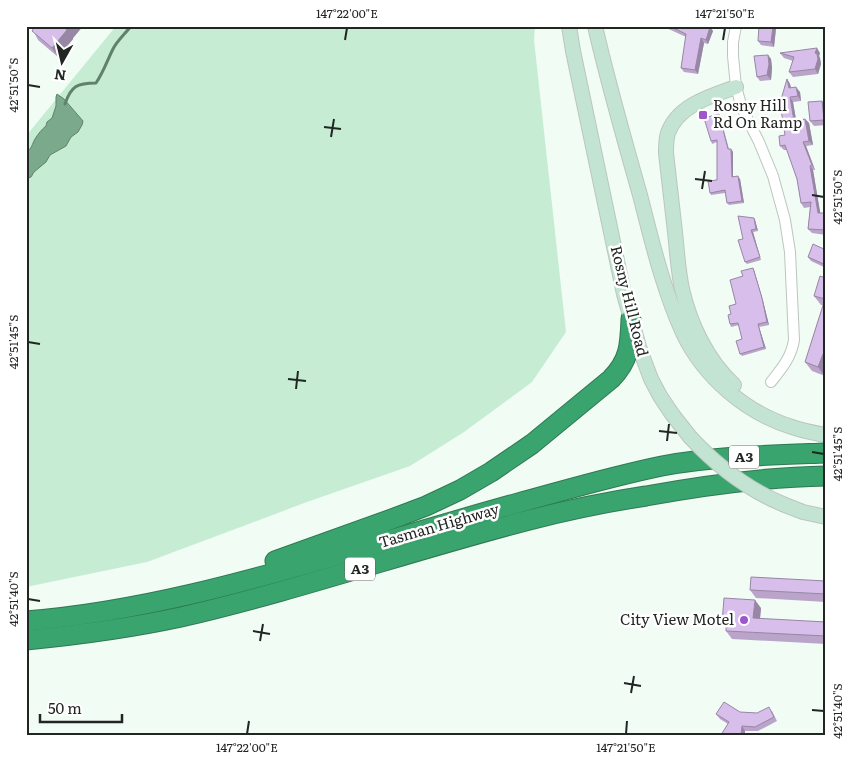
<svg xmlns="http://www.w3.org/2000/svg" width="852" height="761" font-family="Literata,serif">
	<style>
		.green { fill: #c6ecd3 }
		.water { fill: #7aa98c; stroke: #60826c }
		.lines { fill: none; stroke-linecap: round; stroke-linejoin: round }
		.stream { stroke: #60826c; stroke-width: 3 }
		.street-casing { stroke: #bbc6bf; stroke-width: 12 }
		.secondary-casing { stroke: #bbc6bf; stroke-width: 16 }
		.highway-casing { stroke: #317853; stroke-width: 21 }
		.street { stroke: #fff; stroke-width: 10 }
		.secondary { stroke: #c4e4d3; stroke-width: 14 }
		.highway { stroke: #39a46d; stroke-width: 19 }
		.secondary-bridge-casing { stroke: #bbc6bf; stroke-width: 16; stroke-linecap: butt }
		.secondary-bridge { stroke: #c4e4d3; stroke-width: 14 }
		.wall { fill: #baa4ca }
		.shaded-wall { fill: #9786a4 }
		.building { fill: #d8bfeb; stroke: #9786a4 }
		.ticks { fill: none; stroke: #222623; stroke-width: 2 }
		.poi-dot { fill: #9e56ca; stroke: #fff; stroke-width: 2 }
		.labels { text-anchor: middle; stroke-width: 5; stroke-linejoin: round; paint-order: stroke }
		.shield { fill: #fff; stroke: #646765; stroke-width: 1 }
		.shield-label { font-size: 14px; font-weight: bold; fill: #222623 }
		.poi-label { font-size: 15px; fill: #222623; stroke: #fff; text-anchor: start }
		.street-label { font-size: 15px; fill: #222623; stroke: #fff }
		.neatline { fill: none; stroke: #222623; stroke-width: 2 }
		.ticks-label { font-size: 12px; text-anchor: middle; fill: #222623 }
	</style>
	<rect width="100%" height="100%" fill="#f1fcf5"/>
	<polygon class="green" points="116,26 535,26 534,40 566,332 532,382 464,432 410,466 307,502 147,562 26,587 26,136"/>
	<path class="water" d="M57 94 64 99 83 121 82 125 78 132 71 137 66 146 50 155 46 162 34 172 31 177 26 179V152C32 149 32 144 35 139 38 134 42 129 46 126L47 122 52 118 56 106V97Z"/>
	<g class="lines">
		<path class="stream" d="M65 104C71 86 77 83 96 83 103 73 107 61 113 49 117 41 125 34 131 26"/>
		<defs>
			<path id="street" d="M736 26 733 42V56L736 87 742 108 759 142 773 176 785 220 790 252 794 340C791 358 782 368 771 382"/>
			<g id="secondary">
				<polyline points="569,26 573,51 624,294 639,347 651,379 660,396 672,414 690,437"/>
				<path d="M595 26C608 83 624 139 640 195 652 242 663 289 683 333 704 377 746 413 792 427 803 431 815 433 826 435"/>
				<path d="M734 385C707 360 690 324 682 289 678 270 677 251 675 232 672 206 669 179 666 153 666 146 666 139 668 133 678 105 711 96 736 87"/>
				<polyline points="785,505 803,512 826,517"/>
			</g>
			<g id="highway">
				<path d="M275 561 400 516 426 506 460 490 491 472 532 444 611 379C630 360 630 344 631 319"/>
				<path d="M26 621C139 612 248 581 356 550 410 534 464 518 518 503 566 490 613 476 662 466 716 456 771 455 826 453"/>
				<path d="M26 640C78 635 130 628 181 617 298 590 413 550 529 520 568 510 607 502 646 496 706 485 765 477 826 476"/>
			</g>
		</defs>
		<use href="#street" class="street-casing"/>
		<use href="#secondary" class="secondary-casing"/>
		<use href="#highway" class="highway-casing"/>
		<use href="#street" class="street"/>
		<use href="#secondary" class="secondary"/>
		<use href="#highway" class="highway"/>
		<defs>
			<path id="secondary-bridge" d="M690 437C717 466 748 490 785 505"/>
		</defs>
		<use href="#secondary-bridge" class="secondary-bridge-casing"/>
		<use href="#secondary-bridge" class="secondary-bridge"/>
	</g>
	<g class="wall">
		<polygon points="29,26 83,26 73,38 73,39 58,57 38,40 33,30"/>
		<polygon points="662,26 709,26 713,31 708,44 704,43 698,74 684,72 681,68 686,37"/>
		<polygon points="776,28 774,47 761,45 758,41"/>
		<polygon points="780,53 820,53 819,56 820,58 821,64 818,74 793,77 789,72 793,61 784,58"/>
		<polygon points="768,55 771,59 772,68 771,80 760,81 757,77"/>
		<polygon points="787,79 790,84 791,88 800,92 801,101 793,102 796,120 805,119 809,123 813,145 806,146 815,170 813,170 820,213 826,213 826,235 812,233 808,229 810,207 804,208 801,203 797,179 787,150 784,150 780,146 785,135"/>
		<polygon points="822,101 825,105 826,125 814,126 810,121"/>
		<polygon points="720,116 729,149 731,149 733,152 733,177 740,179 744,203 729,205 727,203 725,193 711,195 710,193 717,180 717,142 712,144 711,141"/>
		<polygon points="754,218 755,220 758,231 753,232 761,260 747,264 745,262 743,239"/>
		<polygon points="826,250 826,268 811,261 808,257"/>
		<polygon points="754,270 763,301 769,325 759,327 766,349 742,356 740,354 742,339 739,325 731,327 730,324 731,314 736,304 743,276"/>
		<polygon points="826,278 826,373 825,376 812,371 805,362 823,305 821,305 814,296"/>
		<polygon points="826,581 826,602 756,598 750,590"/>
		<polygon points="761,608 760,619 826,622 826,644 732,639 726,631 726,628 722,623"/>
		<polygon points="772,711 777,721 758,731 745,731 745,735 721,735 728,724 720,719 716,714 740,712 757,713"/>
	</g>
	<g class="shaded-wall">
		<polygon points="69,26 83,26 73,38 73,39 58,57 52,48"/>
		<polygon points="773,26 775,26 776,28 774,47 771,42"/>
		<polygon points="710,27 713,31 708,44 706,40"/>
		<polygon points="701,38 704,43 698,74 695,70"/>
		<polygon points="817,48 820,53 819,56 820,58 821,64 818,74 815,69 815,53"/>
		<polygon points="768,55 771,59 772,68 771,80 767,75"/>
		<polygon points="787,79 790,84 792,93 789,88"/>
		<polygon points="796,87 800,92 801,101 798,96"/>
		<polygon points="790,97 793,102 797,125 794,121"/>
		<polygon points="822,101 825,105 826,122 824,120"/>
		<polygon points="805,119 809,123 813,145 809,141"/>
		<polygon points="803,142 806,146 815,170 812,165"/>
		<polygon points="731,149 733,152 733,180 732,177"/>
		<polygon points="810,166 813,170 821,217 818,213"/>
		<polygon points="738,176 740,179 744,203 742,201"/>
		<polygon points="754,218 755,220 758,231 756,229"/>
		<polygon points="751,230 753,232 761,260"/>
		<polygon points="753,268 754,270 763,301 769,325 767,322"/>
		<polygon points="758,324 759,327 766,349 764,347"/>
		<polygon points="823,354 826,358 826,373 825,376 818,367"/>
		<polygon points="755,600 761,608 759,627 753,618"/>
		<polygon points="742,726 745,731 745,735 741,735"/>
	</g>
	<g class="building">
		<polygon points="32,26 69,26 66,30 67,30 52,48 32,31 34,28"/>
		<polygon points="669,26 710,27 706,40 701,38 695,70 681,68 686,34"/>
		<polygon points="759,26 773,26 771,42 758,41"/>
		<polygon points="817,48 815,53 817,54 818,59 815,69 789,72 794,57 780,53"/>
		<polygon points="768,55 769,64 767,75 757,77 754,56"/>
		<polygon points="787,79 789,88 796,87 798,96 790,97 794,121 805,119 809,141 803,142 812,165 810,166 818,213 826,213 826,230 808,229 811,202 801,203 797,179 785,145 780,146 779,136 785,135 780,103"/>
		<polygon points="822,101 824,120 810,121 808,102"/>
		<polygon points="719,114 728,149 731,149 732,177 738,176 742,201 727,203 725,190 710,193 708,181 717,180 717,140 711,141 704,118"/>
		<polygon points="738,216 754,218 756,229 751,230 760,257 745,262 738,240 743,239"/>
		<polygon points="813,244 826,250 826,265 808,257"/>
		<polygon points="753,268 762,298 767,322 758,324 764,347 740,354 736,341 742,339 738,323 730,324 728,315 731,314 729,306 736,304 730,280 743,276 741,271"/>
		<polygon points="820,276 826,278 826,355 823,354 818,367 805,362 825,299 814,296"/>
		<polygon points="751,577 826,581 826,594 750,590"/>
		<polygon points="724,598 755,600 753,618 826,622 826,636 726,631 726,623 722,623"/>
		<polygon points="724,702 740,712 757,713 769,707 774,717 755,727 742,726 741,735 721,735 729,722 716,714"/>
	</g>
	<path class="ticks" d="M345 40 347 28M723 40 725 28M28 85 40 87M324 127 341 129M331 137 334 119M695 179 712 181M702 189 705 171M812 195 824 197M28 342 40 344M288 379 306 381M296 389 298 371M659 431 677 433M667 441 669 424M812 452 824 454M28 599 40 601M253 631 270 634M260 641 263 624M624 683 641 686M631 693 634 676M812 710 824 711M247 734 249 721M626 734 627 721"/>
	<g class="poi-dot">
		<rect x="698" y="110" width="10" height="10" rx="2.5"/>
		<circle cx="744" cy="620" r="5"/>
	</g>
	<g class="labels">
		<g class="shield">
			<rect x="729" y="445.5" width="30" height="23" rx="4"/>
			<rect x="345" y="557.5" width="30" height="23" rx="4"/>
		</g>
		<g class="shield-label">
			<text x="744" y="462">A3</text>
			<text x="360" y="574">A3</text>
		</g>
		<g class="poi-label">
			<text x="713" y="111">Rosny Hill<tspan x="713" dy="17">Rd On Ramp</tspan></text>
			<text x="734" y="625" text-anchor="end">City View Motel</text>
		</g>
		<g class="street-label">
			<text transform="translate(629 301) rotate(76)" y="5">Rosny Hill Road</text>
			<text transform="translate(439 526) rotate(-16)" y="5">Tasman Highway</text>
		</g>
	</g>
	<rect width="852" height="761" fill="none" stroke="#ffffff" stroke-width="55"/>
	<g transform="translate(62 62) rotate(188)" stroke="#ffffff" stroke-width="4" paint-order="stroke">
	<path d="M0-4L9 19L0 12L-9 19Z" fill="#222623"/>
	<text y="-8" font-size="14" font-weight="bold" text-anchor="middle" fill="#222623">N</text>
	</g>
	<path d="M40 714v8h82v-8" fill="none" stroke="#222623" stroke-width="2.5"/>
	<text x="48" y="714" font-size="15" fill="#222623" stroke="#ffffff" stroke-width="4" paint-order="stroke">50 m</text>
	<rect x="28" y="28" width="796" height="706" class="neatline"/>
	<g class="ticks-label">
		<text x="347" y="18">147°22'00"E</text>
		<text x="725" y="18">147°21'50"E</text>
		<text transform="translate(14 85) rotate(-90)" y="4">42°51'50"S</text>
		<text transform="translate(838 197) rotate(-90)" y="4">42°51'50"S</text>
		<text transform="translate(14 342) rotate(-90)" y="4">42°51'45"S</text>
		<text transform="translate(838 454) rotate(-90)" y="4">42°51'45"S</text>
		<text transform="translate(14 599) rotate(-90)" y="4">42°51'40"S</text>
		<text transform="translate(838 711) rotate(-90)" y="4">42°51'40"S</text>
		<text x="247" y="752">147°22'00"E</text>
		<text x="626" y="752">147°21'50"E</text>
	</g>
</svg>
